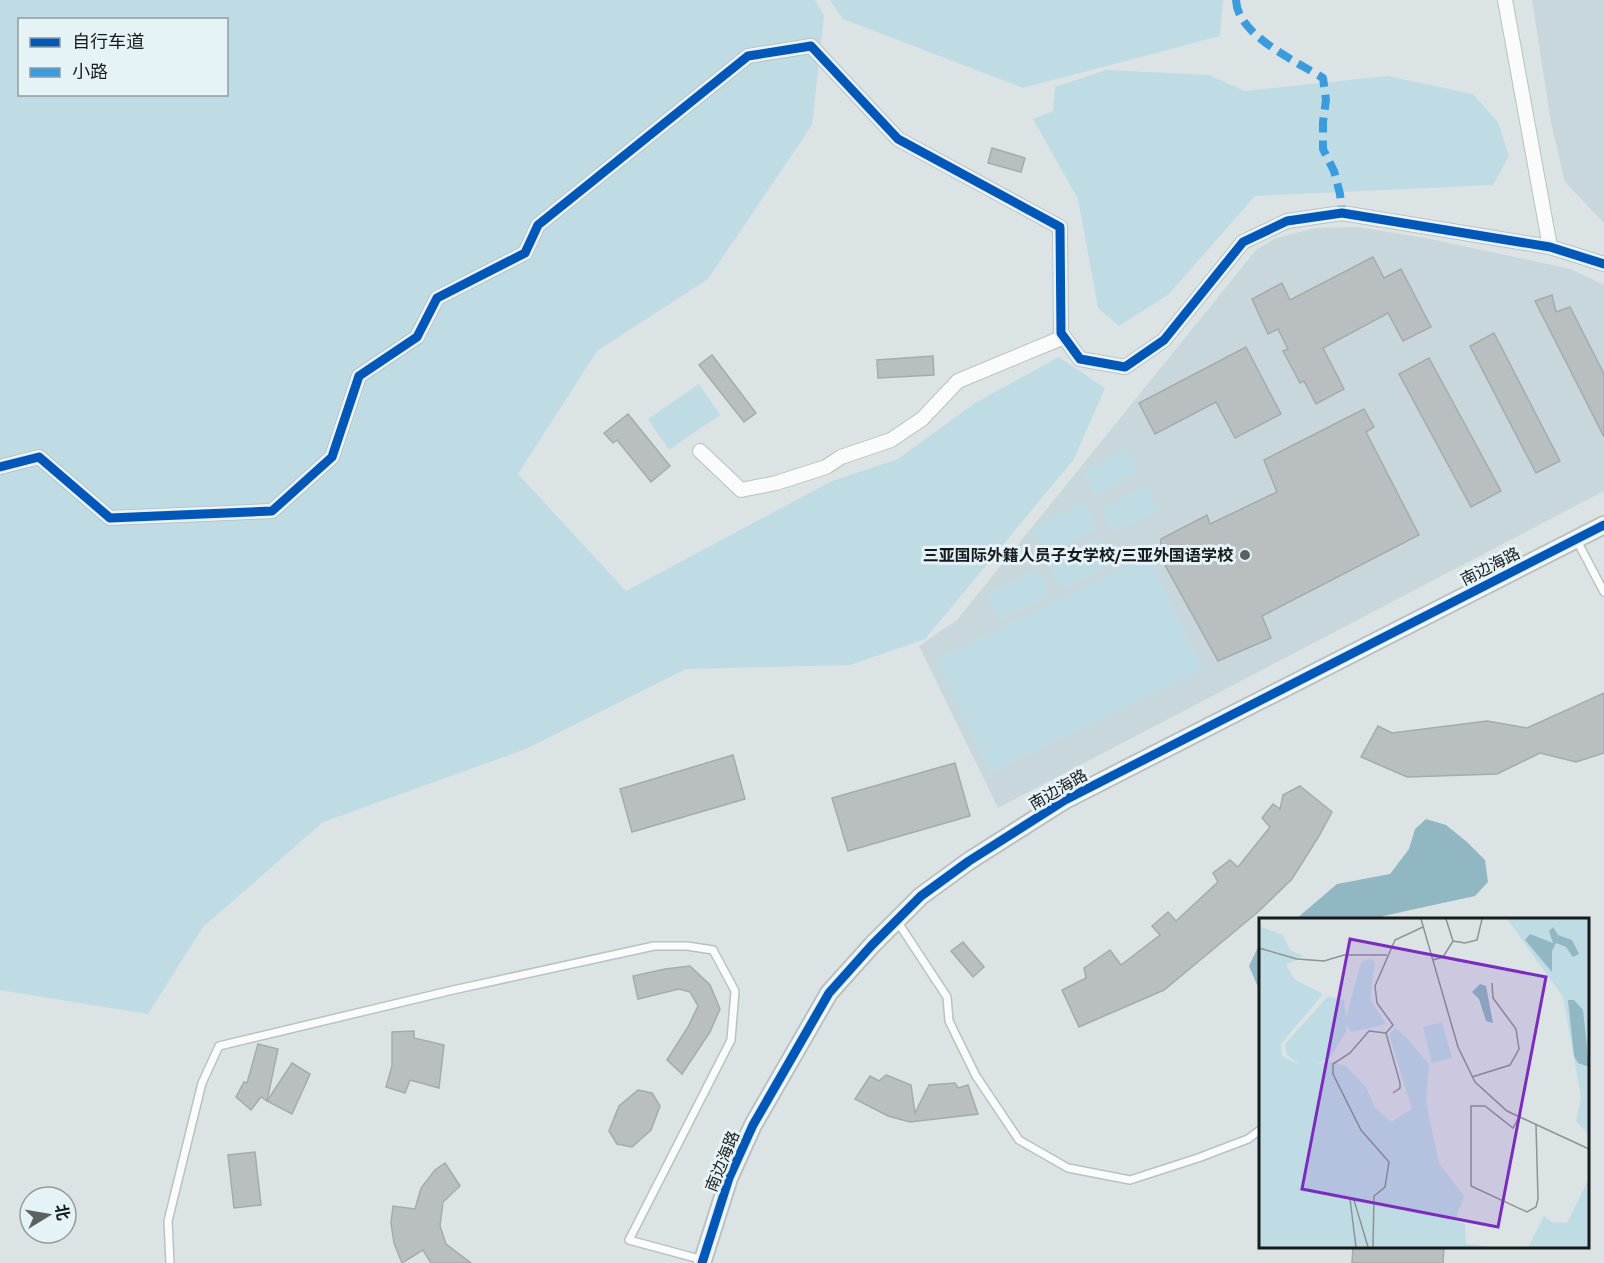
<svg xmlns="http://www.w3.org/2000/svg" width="1604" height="1263" font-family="'Space Grotesk','Noto Sans SC',sans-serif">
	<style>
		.built { fill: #c8d7db }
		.green { fill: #bfdce5; fill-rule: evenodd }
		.water { fill: #91b7c2 }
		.building { fill: #b9bfc1; stroke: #a5abac; stroke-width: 1.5 }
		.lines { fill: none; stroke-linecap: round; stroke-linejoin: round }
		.service-casing { stroke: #bbc1c3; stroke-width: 10 }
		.minor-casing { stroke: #bbc1c3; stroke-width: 16 }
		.tertiary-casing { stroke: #bbc1c3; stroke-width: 20 }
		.service { stroke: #fafbfb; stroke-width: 7 }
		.minor { stroke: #fafbfb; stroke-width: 14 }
		.tertiary { stroke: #fafbfb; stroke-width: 16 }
		.quiet { stroke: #3b9bdf; stroke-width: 8; stroke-dasharray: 15 8; stroke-linecap: butt }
		.cycleway-casing { stroke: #e5f2f6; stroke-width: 13 }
		.cycleway { stroke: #0057b8; stroke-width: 9 }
		.poi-dot { fill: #5c6163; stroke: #e5f2f6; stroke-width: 2 }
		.labels { text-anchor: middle; stroke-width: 6; stroke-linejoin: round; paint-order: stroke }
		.poi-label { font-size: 16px; font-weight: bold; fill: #171b1d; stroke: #e5f2f6; text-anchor: end }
		.street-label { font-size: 16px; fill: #171b1d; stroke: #e5f2f6 }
		.inset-road { fill: none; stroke: #8d9395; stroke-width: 1.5 }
		.view { fill: #7b2cbf; fill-opacity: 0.15; stroke: #7b2cbf; stroke-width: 3 }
		.inset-edge { fill: none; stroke: #171b1d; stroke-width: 3 }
	</style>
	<rect width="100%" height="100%" fill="#dbe3e5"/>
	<g class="built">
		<polygon points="1532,0 1604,0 1604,223 1565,182 1551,122"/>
		<polygon points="1357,227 1425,238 1571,269 1604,285 1604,491 998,808 919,646 957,620 1256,250 1276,238 1316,228"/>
	</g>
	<g class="green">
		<path d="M0 0H815L824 15 812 125 708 279 597 351 518 474 626 591 832 481 898 459 975 403 1059 357 1105 388 1074 459 925 639 850 665 686 669 526 749 323 822 203 927 148 1014 0 990ZM20 20H226V94H20Z"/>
		<polygon points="830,0 1223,0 1220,36 1023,88 843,19"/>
		<polygon points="1106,70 1209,75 1245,91 1387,76 1473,94 1498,122 1509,156 1493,185 1255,196 1168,295 1119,326 1098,308 1078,199 1033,119 1053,111 1055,87"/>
		<polygon points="699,384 720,415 669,450 648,419"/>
		<polygon points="1128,449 1139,472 1094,495 1083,472"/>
		<polygon points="1146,487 1158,510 1113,532 1102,510"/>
		<polygon points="1085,503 1097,529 1045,554 1032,528"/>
		<polygon points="1101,538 1114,564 1062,589 1049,563"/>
		<polygon points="1148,556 1203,670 990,773 936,660"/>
		<polygon points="1039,569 1051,596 999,621 987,594"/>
	</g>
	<g class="water">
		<polygon points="1426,819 1446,825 1467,842 1485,860 1488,882 1475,896 1406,911 1384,916 1380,919 1296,919 1337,884 1390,874 1409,849 1415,829"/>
		<polygon points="1260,943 1260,987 1258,987 1249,966"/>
	</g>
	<g class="building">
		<polygon points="992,148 1025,158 1021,172 988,163"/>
		<polygon points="1373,257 1384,278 1401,269 1431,327 1403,341 1388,313 1323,348 1344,389 1316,404 1304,381 1300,383 1283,351 1288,349 1278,329 1268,334 1252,299 1282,283 1290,300"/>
		<polygon points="1552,295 1556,312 1570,307 1604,374 1604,437 1535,301"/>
		<polygon points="1494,333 1560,461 1536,473 1470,346"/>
		<polygon points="1246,347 1281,414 1235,438 1216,402 1155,434 1139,403"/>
		<polygon points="712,355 756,413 744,422 699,365"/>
		<polygon points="933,356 934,375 878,378 877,360"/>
		<polygon points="1429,358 1501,491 1471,507 1399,374"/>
		<polygon points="1364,409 1374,427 1366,432 1419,535 1262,616 1271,638 1218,661 1160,556 1161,539 1207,515 1210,524 1277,492 1264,460"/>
		<polygon points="628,414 670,466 651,482 617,440 613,443 604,433"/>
		<polygon points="1604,693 1604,753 1576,762 1540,753 1497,774 1407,777 1361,757 1378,726 1392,733 1487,721 1527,728"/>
		<polygon points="733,755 745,799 632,832 620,789"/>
		<polygon points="955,763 970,816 848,851 832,798"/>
		<polygon points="1300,786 1332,812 1319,836 1292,879 1258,912 1164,990 1079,1027 1062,990 1086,978 1084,968 1110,950 1121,965 1160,935 1152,926 1168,912 1176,921 1218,882 1213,873 1230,860 1238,867 1270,827 1262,818 1273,804 1280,809 1283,795"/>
		<polygon points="963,942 984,967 973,977 951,951"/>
		<polygon points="690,966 710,985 720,1009 710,1032 682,1074 667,1060 688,1027 698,1006 690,992 679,989 638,999 633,976 665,969"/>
		<polygon points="414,1031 414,1038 444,1045 439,1088 410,1080 405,1093 386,1087 392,1066 392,1032"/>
		<polygon points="258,1044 278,1049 267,1101 261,1097 251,1110 236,1097 244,1082 247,1083"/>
		<polygon points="292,1063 310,1074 292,1114 267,1101"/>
		<polygon points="886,1075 911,1085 915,1113 929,1085 955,1083 958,1088 968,1085 978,1114 910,1122 888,1116 855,1099 870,1076 879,1081"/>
		<polygon points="638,1090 652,1093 660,1106 651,1130 632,1147 617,1144 609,1131 619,1106"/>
		<polygon points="255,1152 261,1205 234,1208 228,1155"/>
		<polygon points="445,1163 460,1186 443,1202 440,1226 446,1244 471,1263 431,1263 423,1250 402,1263 394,1243 391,1223 393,1206 415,1209 421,1188 435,1170"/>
		<polygon points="1353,1246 1444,1246 1443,1263 1352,1263"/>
	</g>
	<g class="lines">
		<defs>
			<g id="service">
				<polyline points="1576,539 1604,592"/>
				<polyline points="897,921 947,997 949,1021 976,1076 1019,1140 1068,1168 1130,1180 1198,1158 1248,1139 1260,1130"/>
				<polyline points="170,1263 168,1221 202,1083 219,1046 453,990 654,946 687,946 713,950 735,991 731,1040 629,1240 703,1260"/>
			</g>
			<g id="minor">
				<polyline points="1505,0 1550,247"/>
				<polyline points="700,451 741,490 776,483 826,467 841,457 891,440 922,419 958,381 1064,337"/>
				<polyline points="0,467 39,457 110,518 272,511 332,457 359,376 417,337 437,298 525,253 538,225 748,56 811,46 898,139 1060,227 1061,333 1080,359 1125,367 1164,340 1243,242 1287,221 1342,213 1550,247 1604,264"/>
			</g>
			<polyline id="tertiary" points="702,1263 729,1178 753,1125 829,993 872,945 921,896 969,861 1065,800 1604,525"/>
		</defs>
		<use href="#service" class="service-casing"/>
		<use href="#minor" class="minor-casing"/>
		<use href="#tertiary" class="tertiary-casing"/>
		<use href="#service" class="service"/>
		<use href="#minor" class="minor"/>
		<use href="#tertiary" class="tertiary"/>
		<path class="quiet" d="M1236 0C1237 35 1296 61 1323 78L1326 100 1323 122V149L1334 171 1340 194 1342 213"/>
		<defs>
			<g id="cycleway">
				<polyline points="0,467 39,457 110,518 272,511 332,457 359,376 417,337 437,298 525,253 538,225 748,56 811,46 898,139 1060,227 1061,333 1080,359 1125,367 1164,340 1243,242 1287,221 1342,213 1550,247 1604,264"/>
				<polyline points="702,1263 729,1178 753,1125 829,993 872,945 921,896 969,861 1065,800 1604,525"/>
			</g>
		</defs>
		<use href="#cycleway" class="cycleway-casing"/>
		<use href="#cycleway" class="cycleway"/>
	</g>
	<circle class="poi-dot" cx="1245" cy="555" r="6"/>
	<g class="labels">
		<g class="poi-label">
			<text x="1233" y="561">三亚国际外籍人员子女学校/三亚外国语学校</text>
		</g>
		<g class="street-label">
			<text transform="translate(1490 566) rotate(-27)" y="6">南边海路</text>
			<text transform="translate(1058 789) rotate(-30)" y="6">南边海路</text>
			<text transform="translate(722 1161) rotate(-68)" y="6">南边海路</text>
		</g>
	</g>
	<g transform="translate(1259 918)">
		<rect width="330" height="330" fill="#dbe3e5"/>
		<path d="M248 1H330V217L317 203 322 179 304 79ZM0 8 24 17 31 32 44 38 27 47 36 62 64 76 22 126 23 138 40 147 28 137 26 126 69 78 85 82 87 100 102 44 112 41 116 44 111 81 127 106 92 114 87 106V114L71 140 55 147 70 143 87 148 107 169 115 188 132 204 153 191 130 117 136 110 146 118 170 146 167 184 180 245 205 278 196 303 206 306 207 326 234 329H0ZM183 104 193 140 173 145 164 109ZM330 260V329H269L285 298 293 304 308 305Z" fill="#bfdce5"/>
		<path d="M294 9 299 17 313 22 320 36 314 39 307 29 297 25 293 33V54L266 22 271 16 294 25 290 13ZM221 66 227 68 234 105 227 103 220 81 213 74ZM309 82H315L324 92 330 149 319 145 315 138Z" fill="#91b7c2"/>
		<path class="inset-road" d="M162 1 199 129 216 164 248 193 330 231M187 1 194 23 206 25 218 22 223 1M0 30 38 41 65 43 85 37H128M174 42 184 39 194 23M127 115 134 107 118 85 116 68 136 22 164 9M127 115 141 165V170L134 175M213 159 251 147 260 131 257 111 234 80 233 65M260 199 254 210 226 188H212V268L268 294 277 289 279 281 277 207M97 329 91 281 95 282 109 329M114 329 115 278 126 269 130 244 102 212 74 156V146L91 135 110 113 127 115"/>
		<path class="view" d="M91 21 287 59 239 309 43 271Z"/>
		<rect width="330" height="330" class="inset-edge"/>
	</g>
	<rect x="18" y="18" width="210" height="78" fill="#e5f2f6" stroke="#939c9f" stroke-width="1.5"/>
	<rect x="30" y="38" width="30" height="9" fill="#0057b8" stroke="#939c9f" stroke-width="1.5"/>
	<text x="72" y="48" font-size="18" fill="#171b1d">自行车道</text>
	<rect x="30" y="68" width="30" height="9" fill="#3b9bdf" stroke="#939c9f" stroke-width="1.5"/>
	<text x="72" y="78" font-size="18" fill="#171b1d">小路</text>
	<g transform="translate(48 1215) rotate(79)"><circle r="28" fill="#e5f2f6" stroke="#939c9f" stroke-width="1.5"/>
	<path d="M0-4.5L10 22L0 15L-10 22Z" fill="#5c6163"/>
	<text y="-9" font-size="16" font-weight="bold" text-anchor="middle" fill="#171b1d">北</text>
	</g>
</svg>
